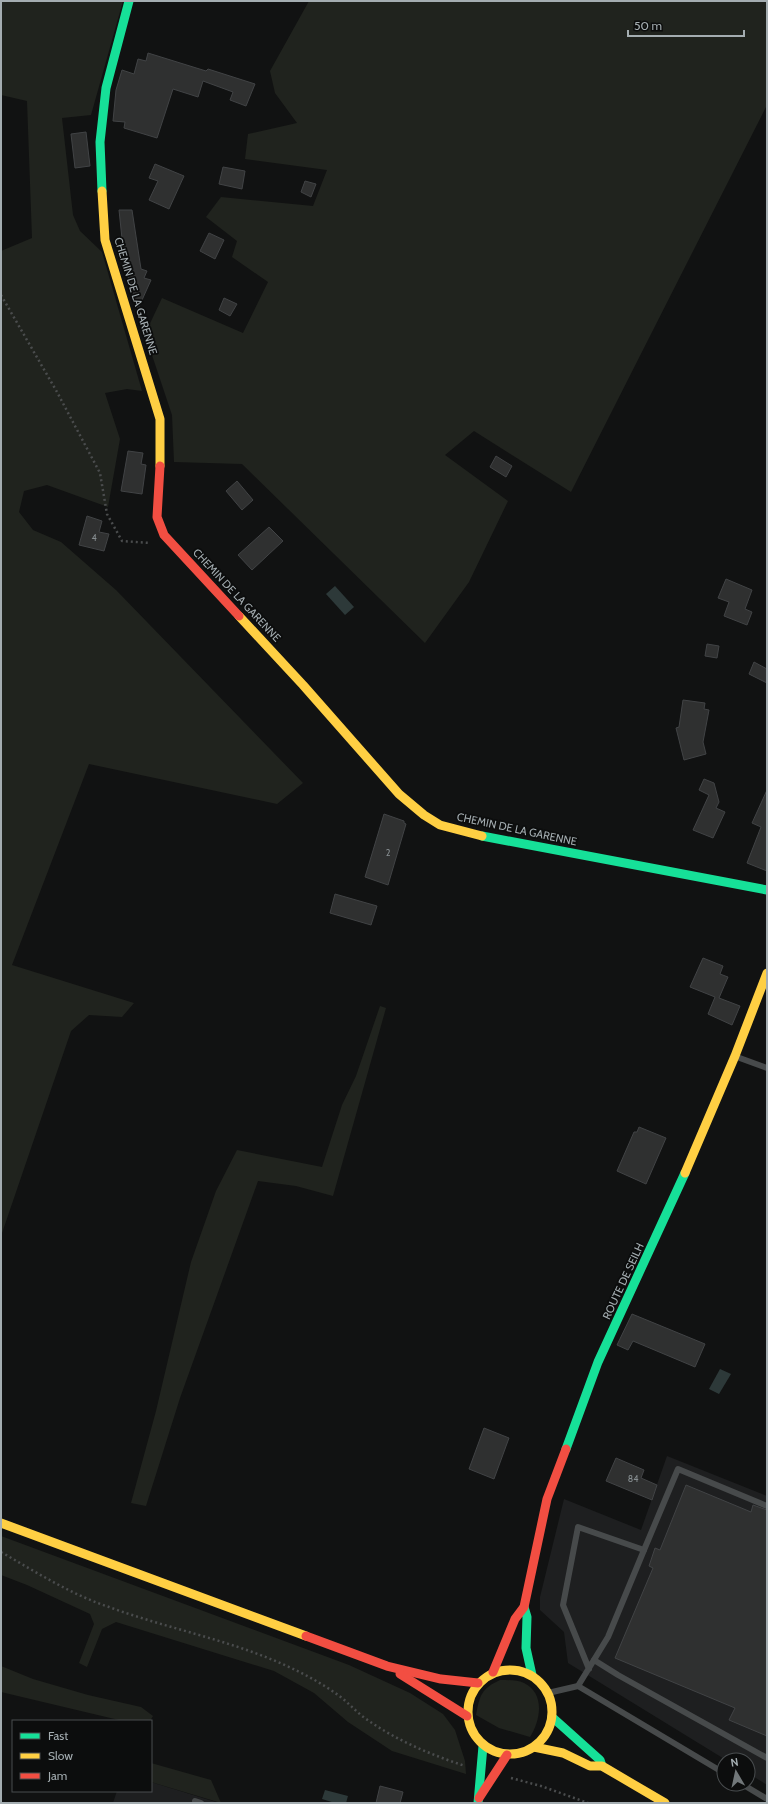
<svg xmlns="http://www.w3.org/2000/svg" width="768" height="1804" font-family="Cabin,sans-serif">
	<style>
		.built { fill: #1e1f20 }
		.green { fill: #20231e }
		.water { fill: #2d3939 }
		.building { fill: #2f3030; stroke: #414345 }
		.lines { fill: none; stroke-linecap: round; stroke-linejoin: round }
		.path { stroke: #4a4c4d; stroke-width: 2.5; stroke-dasharray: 2 3; stroke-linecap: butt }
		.lane { stroke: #474a4b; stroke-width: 6 }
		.fast { stroke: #16e098; stroke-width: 9 }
		.slow { stroke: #ffcf43; stroke-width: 9 }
		.jam { stroke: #f24e42; stroke-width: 9 }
		.labels { text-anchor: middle; stroke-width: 3.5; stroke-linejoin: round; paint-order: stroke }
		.number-label { font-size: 9px; fill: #878e91 }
		.street-label { font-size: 11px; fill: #a4adb1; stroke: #0c0d0d }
	</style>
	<rect width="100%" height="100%" fill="#111212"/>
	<g class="built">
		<polygon points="667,1456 767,1496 767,1785 748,1773 748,1760 726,1760 568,1663 564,1632 540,1610 540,1597 564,1499 641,1530"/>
		<polygon points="151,1782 219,1803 113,1803 117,1791 151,1791"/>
	</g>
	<g class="green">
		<polygon points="1,1 123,1 91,115 62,118 73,215 80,231 102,252 142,391 127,389 105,393 120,439 108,507 47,485 24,491 19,512 33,530 61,542 116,590 303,783 277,804 89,764 12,965 134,1003 122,1017 89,1015 71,1031 1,1236 1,251 32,238 27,101 1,95"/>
		<polygon points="309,1 767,1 767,105 571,492 474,431 445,455 508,501 469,582 425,643 242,464 174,462 172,415 145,334 162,298 243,333 268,282 232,257 237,241 206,217 221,197 313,206 327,170 245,159 248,134 297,123 275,93 270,71"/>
		<polygon points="380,1006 386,1008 333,1196 296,1186 258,1181 180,1398 146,1506 131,1503 156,1411 191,1262 216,1191 237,1150 322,1167 342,1105 356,1076"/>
		<polygon points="1,1536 349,1665 410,1693 443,1714 455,1730 465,1761 466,1774 392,1751 348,1722 314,1693 274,1671 116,1622 102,1629 87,1667 79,1663 94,1624 90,1614 27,1585 1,1575"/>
		<polygon points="1,1666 33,1679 88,1695 141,1707 153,1716 150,1721 123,1721 1,1692"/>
		<path d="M500 1680C508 1680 517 1680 524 1683 546 1694 540 1721 530 1737L499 1728 476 1715C480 1695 481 1689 500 1680Z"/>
		<polygon points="151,1763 211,1780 221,1803 151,1782"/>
	</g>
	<g class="water">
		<polygon points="335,586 354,607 345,615 326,594"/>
		<polygon points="720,1369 731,1374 719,1394 709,1389"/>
		<polygon points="325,1790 348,1796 346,1803 335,1803 322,1799"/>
	</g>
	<g class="building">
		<polygon points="148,53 206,71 208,69 255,84 246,106 230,100 233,92 203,81 198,97 173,89 157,138 124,128 125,122 113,121 116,90 122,70 134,74 138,59 146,61"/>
		<polygon points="86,132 90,166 75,168 71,134"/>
		<polygon points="155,164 184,176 169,209 149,200 158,181 149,178"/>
		<polygon points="223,167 245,171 242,189 219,184"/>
		<polygon points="305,181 316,184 311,197 301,192"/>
		<polygon points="119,210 132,210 141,269 147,271 144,278 151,280 138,309 125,267"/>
		<polygon points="209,233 224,240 215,259 200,251"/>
		<polygon points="224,298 237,304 230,316 219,310"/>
		<polygon points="128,451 143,453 141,464 146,465 142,494 121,491"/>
		<polygon points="496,456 512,466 506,477 490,467"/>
		<polygon points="237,481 253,500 242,510 226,491"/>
		<polygon points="87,516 102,521 99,532 109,534 104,551 79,545"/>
		<polygon points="269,527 283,541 252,570 238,555"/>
		<polygon points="726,579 752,590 745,609 752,612 747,625 724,616 729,602 718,598"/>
		<polygon points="707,644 719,646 717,658 705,656"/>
		<polygon points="754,662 767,669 767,683 749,674"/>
		<polygon points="683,700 705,703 704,709 709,710 703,742 706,754 684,760 676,728 679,727"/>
		<polygon points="704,779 714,783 719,802 716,808 725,812 713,838 693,830 709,795 699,790"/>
		<polygon points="767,790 767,871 747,863 761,827 752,823"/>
		<polygon points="384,814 404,821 404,823 406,824 388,885 365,877"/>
		<polygon points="335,894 377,906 371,925 330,913"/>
		<polygon points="703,958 723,966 720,974 728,977 719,998 740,1006 732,1025 708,1014 715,997 690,987"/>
		<polygon points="639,1127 666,1138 646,1184 617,1171 634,1132 637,1132"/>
		<polygon points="632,1314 705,1344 695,1367 633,1341 628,1350 617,1345"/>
		<polygon points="484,1428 509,1438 494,1479 469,1469"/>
		<polygon points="616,1458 644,1470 641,1478 657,1485 652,1500 606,1481"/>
		<polygon points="686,1485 751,1512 753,1505 767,1510 767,1736 729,1720 735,1708 615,1658 653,1568 649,1566 655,1548 660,1550"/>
		<polygon points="380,1786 403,1792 400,1803 376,1803"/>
	</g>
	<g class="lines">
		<g class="path">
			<polyline points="1,295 57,392 100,473 107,514 122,541 150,543"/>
			<path d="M1 1552C36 1572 70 1594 109 1607 163 1627 220 1638 273 1660 297 1670 321 1682 342 1698 349 1704 355 1710 362 1716 393 1739 429 1754 465 1766"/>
			<polyline points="511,1778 541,1786 588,1803"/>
		</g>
		<g class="lane">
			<polyline points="737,1057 767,1068"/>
			<polyline points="644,1550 678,1469 767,1506"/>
			<polyline points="594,1660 618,1675 767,1758"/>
			<polyline points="578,1686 608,1637 644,1550 578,1527 563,1605 589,1669"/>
			<polyline points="548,1693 578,1686 724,1773"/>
			<polyline points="742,1784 767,1799"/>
			<polyline points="195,1801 201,1803"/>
		</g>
		<g class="fast">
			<polyline points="102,191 100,142 106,88 129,1"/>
			<polyline points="482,836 767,890"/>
			<polyline points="566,1449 598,1362 685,1173"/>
			<polyline points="524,1607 527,1617 526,1648 532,1675"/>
			<polyline points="552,1717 600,1760 602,1766"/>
			<polyline points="478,1803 483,1746"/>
		</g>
		<g class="slow">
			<polyline points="102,191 105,240 160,419 160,466"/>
			<polyline points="239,616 303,685 399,794 424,815 440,825 482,836"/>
			<polyline points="685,1173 735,1056 767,973"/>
			<polyline points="1,1523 306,1636"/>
			<circle cx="510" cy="1712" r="42"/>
			<polyline points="534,1747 563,1753 590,1766 602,1766 665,1803"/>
		</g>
		<g class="jam">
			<polyline points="160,466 157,517 164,535 239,616"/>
			<polyline points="306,1636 387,1666 441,1679 478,1683"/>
			<polyline points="493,1672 515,1619 524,1607 547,1499 566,1449"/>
			<polyline points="400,1674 467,1716"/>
			<polyline points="479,1798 507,1755"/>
		</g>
	</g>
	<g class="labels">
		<g class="number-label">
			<text x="94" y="541">4</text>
			<text x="388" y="856">2</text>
			<text x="633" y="1482">84</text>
		</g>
		<g class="street-label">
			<text transform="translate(136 296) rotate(73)" y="4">CHEMIN DE LA GARENNE</text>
			<text transform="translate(237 595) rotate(47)" y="4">CHEMIN DE LA GARENNE</text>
			<text transform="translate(517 829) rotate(12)" y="4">CHEMIN DE LA GARENNE</text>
			<text transform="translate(623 1281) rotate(-65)" y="4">ROUTE DE SEILH</text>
		</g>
	</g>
	<rect width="768" height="1804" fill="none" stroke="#a4adb1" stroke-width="4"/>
	<rect x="12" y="1720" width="140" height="72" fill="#0c0d0d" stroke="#494d4f"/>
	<rect x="20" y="1733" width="20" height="6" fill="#16e098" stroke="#494d4f"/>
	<text x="48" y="1740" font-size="12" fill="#a4adb1">Fast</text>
	<rect x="20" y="1753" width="20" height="6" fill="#ffcf43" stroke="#494d4f"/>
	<text x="48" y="1760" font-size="12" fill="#a4adb1">Slow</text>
	<rect x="20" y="1773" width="20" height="6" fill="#f24e42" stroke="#494d4f"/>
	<text x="48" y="1780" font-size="12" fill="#a4adb1">Jam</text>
	<g transform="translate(736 1772) rotate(351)"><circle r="19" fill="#0c0d0d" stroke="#494d4f"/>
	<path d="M0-3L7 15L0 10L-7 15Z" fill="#717779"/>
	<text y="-6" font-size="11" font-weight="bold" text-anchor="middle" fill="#a4adb1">N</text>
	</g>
	<path d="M628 30v6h116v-6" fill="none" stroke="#a4adb1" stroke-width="2"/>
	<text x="634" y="30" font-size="12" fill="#a4adb1" stroke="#0c0d0d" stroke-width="3" paint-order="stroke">50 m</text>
</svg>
